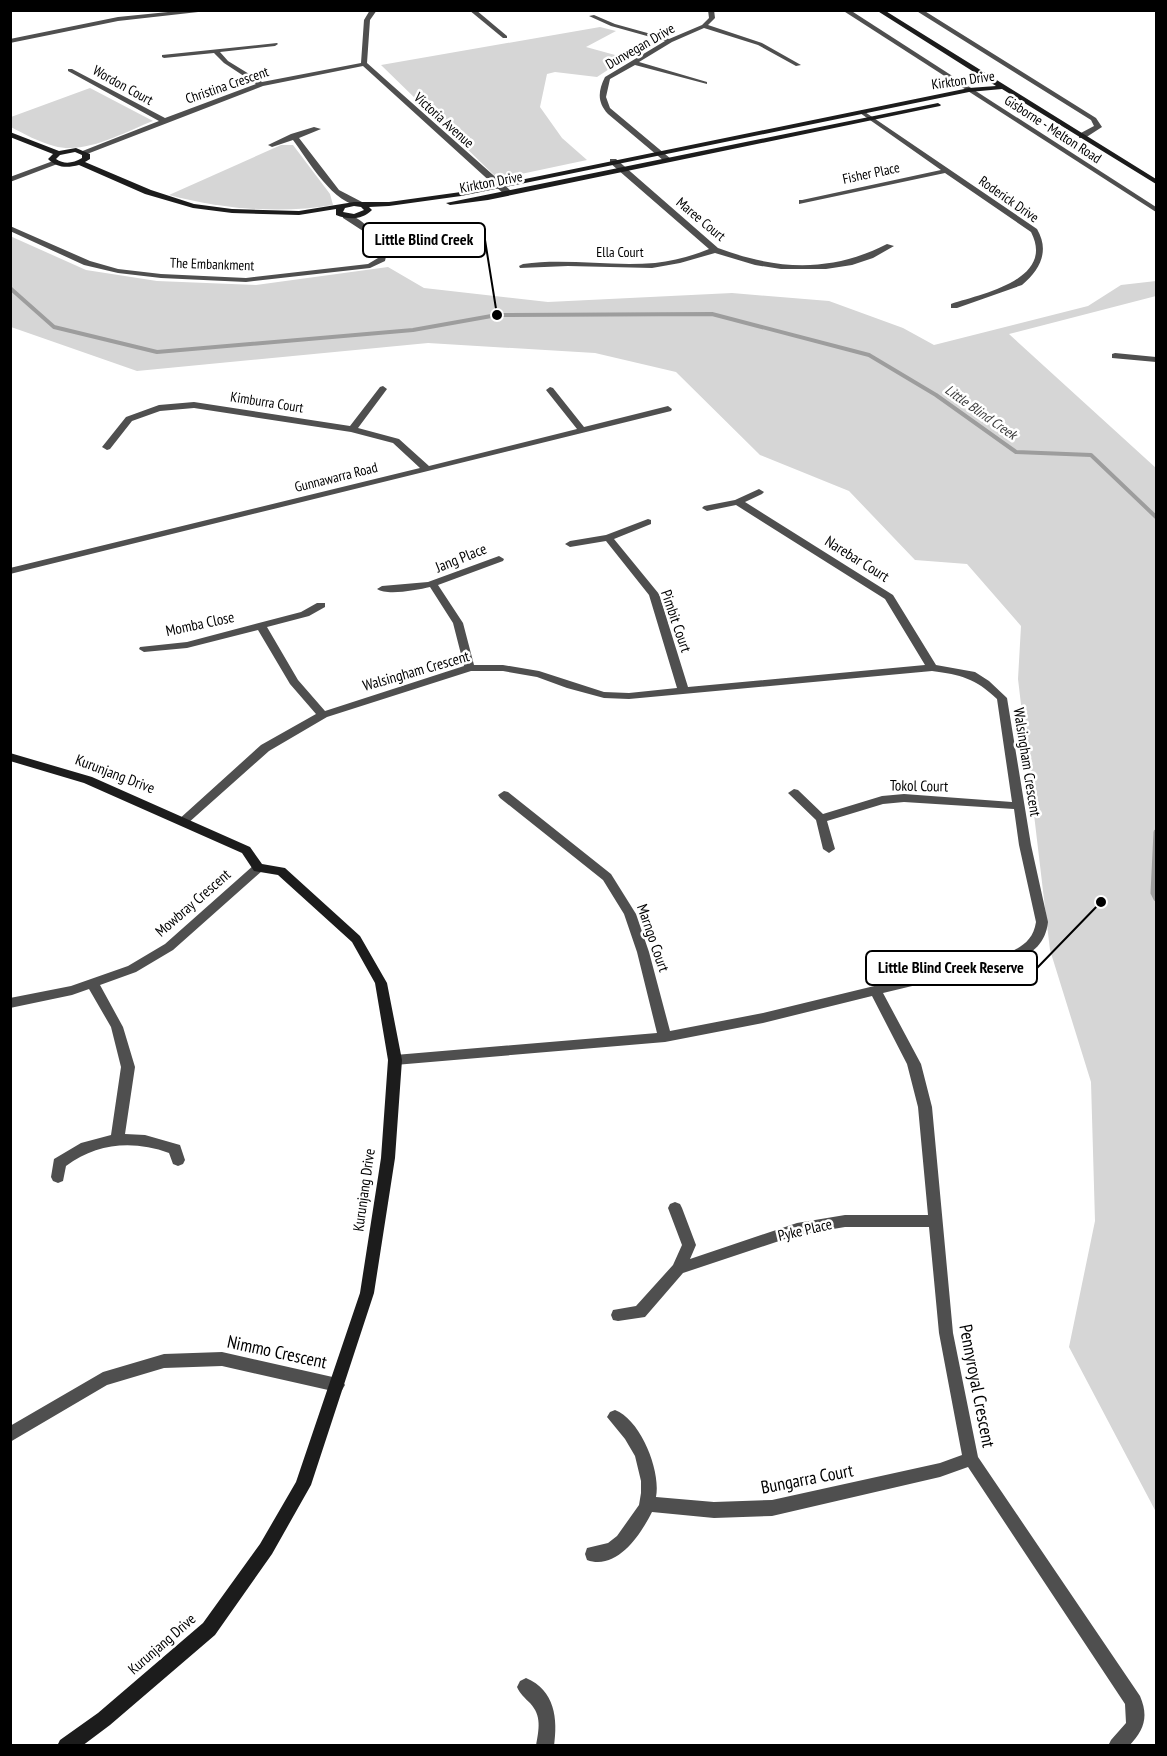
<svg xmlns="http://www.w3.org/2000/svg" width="1167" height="1756" font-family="'PT Sans Narrow',sans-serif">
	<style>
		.green { fill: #d6d6d6 }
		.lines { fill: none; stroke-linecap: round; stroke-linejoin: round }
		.stream-far1 { stroke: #9d9d9d; stroke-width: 4 }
		.stream { stroke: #9d9d9d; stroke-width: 5 }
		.street { fill: #4f4f4f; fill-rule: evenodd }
		.secondary { fill: #1c1c1c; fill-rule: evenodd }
		.labels { text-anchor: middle; stroke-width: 5; stroke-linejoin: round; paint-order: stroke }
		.far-street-label { font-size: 14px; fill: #000; stroke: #fff }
		.far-water-label { font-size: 14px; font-style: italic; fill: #3e3e3e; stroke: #fff }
		.street-label { font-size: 15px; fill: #000; stroke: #fff }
		.near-street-label { font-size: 18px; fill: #000; stroke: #fff }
		.leader { fill: none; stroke: #000; stroke-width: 2 }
		.callout-dot { fill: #000; stroke: #fff; stroke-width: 2 }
		.callout { fill: #fff; stroke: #000; stroke-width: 2 }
		.callout-label { font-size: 16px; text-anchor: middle; font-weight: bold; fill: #000 }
	</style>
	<rect width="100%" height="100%" fill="#fff"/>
	<g class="green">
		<polygon points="600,27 616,31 586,47 626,58 597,77 555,72 547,74 540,107 562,138 587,160 498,179 381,65"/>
		<path d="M90 88 153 121C124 132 86 155 54 146 39 142 24 134 11 127V117Z"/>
		<path d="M281 145H293L330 194 333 205C280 214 221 209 169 195Z"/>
		<polygon points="10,236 86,270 157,281 256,285 388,267 424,288 548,302 732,293 829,301 903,328 934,345 1088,306 1121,285 1156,281 1156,296 1009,334 1156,468 1156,1512 1069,1347 1095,1221 1091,1082 1050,950 1018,679 1021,626 967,564 915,560 849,491 760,455 676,372 595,353 428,343 137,371 11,327"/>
	</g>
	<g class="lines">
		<polyline class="stream-far1" points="10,288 54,327 157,352 413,330 497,315 712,314 869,355 936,395 1016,452 1091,455 1156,517"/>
		<polyline class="stream" points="1156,832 1153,893 1156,899"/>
		<g class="street">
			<polygon points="188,10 216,10 118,21 10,43 10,39 118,17"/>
			<polygon points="370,10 377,10 370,20 367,63 511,191 511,195 505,195 363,66 263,86 87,154 80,152 159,121 68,71 68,69 72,69 165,118 256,84 224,63 214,53 164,58 162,57 162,55 277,43 278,44 275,46 220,52 228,61 262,82 361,63 364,20"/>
			<polygon points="469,10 476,10 507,36 507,38 503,38"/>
			<path d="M708 10H714L715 18 708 25 762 43 801 65 796 66 758 45 704 28 672 42 639 62 707 82V84L635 65 610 79 606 97 610 108 671 159 664 161 608 114C597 102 598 91 605 77L665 41 611 26 589 16 594 15 615 24 669 39 702 25 709 18Z"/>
			<polygon points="842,10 850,10 1156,207 1156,212"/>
			<polygon points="915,10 923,10 1096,118 1102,127 1085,138 1079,138 1079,134 1094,126 1091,120"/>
			<path d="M862 110 1037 229C1050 251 1040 270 1022 285L957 308H951V304C981 294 1056 280 1031 232L945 173 799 204V200H802L941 170 860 113 859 112Z"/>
			<path d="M314 127 321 129 299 138 339 190 362 202V206C334 206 308 160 293 140L272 147 268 145 291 134Z"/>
			<path d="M610 159H616L718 248C777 270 830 273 887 244L894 246 873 258 852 265 826 269H781L755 265 715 253 680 263 652 268 568 266 520 268 519 266 523 264C567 258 611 267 655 263 674 261 692 256 709 249L610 163Z"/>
			<polygon points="53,161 60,163 10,182 10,177"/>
			<path d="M343 214C362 214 377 238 387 252L385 261 370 268 246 282 161 278 118 273 84 265 10 231V226L90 261 118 269 161 274 246 278 368 264 378 258 379 252 363 231 343 218Z"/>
			<polygon points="1115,353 1156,357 1156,362 1112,358 1112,354"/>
			<polygon points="383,386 387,389 358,428 399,439 429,466 577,429 546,390 550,387 553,388 584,427 668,406 672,409 671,411 10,574 10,568 420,468 393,443 351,432 194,408 160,411 132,421 110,449 107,450 102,447 126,417 159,405 194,402 350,426 380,387"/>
			<path d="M759 489 764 492 762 494 745 502 893 595 936 665 975 672 989 681 1007 698 1031 845 1048 922C1045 948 1027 957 1004 964L883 993 921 1064 932 1107 953 1333 978 1457 1140 1696C1149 1717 1144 1730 1129 1746H1108L1111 1740 1126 1723 1125 1704 968 1467 940 1477 772 1516 714 1518 652 1512C641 1534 617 1571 587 1560L585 1554 587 1548 608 1543 617 1536 639 1505 641 1493V1481L635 1456 625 1439 607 1417 610 1412 615 1410C641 1420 661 1471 656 1497L714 1502 772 1500 940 1463 962 1455 939 1333 929 1227H845L797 1235 683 1273 645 1317 618 1321 613 1320 611 1315 613 1310 636 1306 673 1265 682 1245 668 1208 670 1204 675 1202 680 1204 682 1208 696 1245 690 1259 797 1223 845 1215H928L918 1107 907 1064 872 996 763 1023 665 1042 395 1065 390 1064 388 1060 390 1056 395 1055 657 1033 637 952 624 914 603 880 500 798 498 795 504 791 508 792 611 874 636 914 649 952 670 1031 763 1013 1002 955C1019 949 1033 942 1036 922L1019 845 1014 809 904 802 883 804 827 821 835 849 829 853 823 849 816 820 788 793 794 789 798 790 823 814 882 796 904 794 1012 802 997 699C975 678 961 675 932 671L629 699 604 698 567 688 537 677 503 671H471L327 717 269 751 187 824 183 825 177 821 261 745 316 714 290 684 258 630 187 648 144 652 139 649 140 647 187 642 301 612 317 603H325V607L309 616 267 627 298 680 325 711 464 666 453 623 430 587C417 590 387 596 377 589L382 586 428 582 499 556 504 559 503 561 438 585 463 623 474 665H503L539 671 604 692 629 693 677 688 649 595 606 541 570 547 565 544 570 541 606 535 648 519 651 520V524L614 539 659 594 688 687 925 665 885 599 736 505 707 511 702 508 704 506 735 500Z"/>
			<path d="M258 864 262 865 264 868 262 871 173 950 136 972 100 985 123 1027 135 1067 125 1134 145 1135 180 1145 185 1160 183 1164 178 1166 173 1164 169 1153C133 1140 97 1143 66 1166L63 1181 58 1183 53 1181 51 1177 54 1159 81 1143 111 1135 121 1067 111 1027 89 989 72 995 10 1008V998L71 986 128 966 165 944 254 865Z"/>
			<polygon points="222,1352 337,1378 342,1380 345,1385 342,1390 337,1392 222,1366 164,1368 107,1385 10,1442 10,1426 103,1372 164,1354"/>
			<path d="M526 1678C555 1690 558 1719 554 1746H536C539 1729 542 1716 530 1703 525 1698 520 1694 517 1687L520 1681Z"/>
		</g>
		<g class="secondary">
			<path d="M876 10H884L1156 179V184L1002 89 969 92 461 196 389 206 369 207 372 210C362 220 349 220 336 215V209L299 215 232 213 193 208 145 194 79 165C67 168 57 168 48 159L53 154 10 137V132L59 151 76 148 90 154V159L85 162 151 190 194 204 232 209 299 211 354 202H389L461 192 969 88 996 86ZM75 152 82 155V158C73 163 65 165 56 159L60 155ZM354 206 361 207 364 210 354 214 343 212 345 208Z"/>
			<polygon points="938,103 941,105 940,106 488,200 450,205 446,203"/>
			<polygon points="10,753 92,777 250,847 262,864 285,868 360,936 387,983 402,1060 395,1158 374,1293 311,1485 272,1554 215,1635 110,1725 82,1746 57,1746 60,1740 98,1713 203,1623 260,1544 296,1482 360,1293 381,1158 388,1060 375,983 352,942 278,875 254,871 242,853 84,783 10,761"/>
		</g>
	</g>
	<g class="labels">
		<g class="far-street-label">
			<text transform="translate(640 46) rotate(-30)" y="5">Dunvegan Drive</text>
			<text transform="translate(963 80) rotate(-8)" y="5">Kirkton Drive</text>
			<text transform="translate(123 85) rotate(29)" y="5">Wordon Court</text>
			<text transform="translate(227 85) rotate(-19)" y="5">Christina Crescent</text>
			<text transform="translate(444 120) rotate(42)" y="5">Victoria Avenue</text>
			<text transform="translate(1053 129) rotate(33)" y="5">Gisborne - Melton Road</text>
			<text transform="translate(871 173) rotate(-12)" y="5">Fisher Place</text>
			<text transform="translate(491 182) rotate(-11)" y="5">Kirkton Drive</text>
			<text transform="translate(1009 199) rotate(35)" y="5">Roderick Drive</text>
			<text transform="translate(701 219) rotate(40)" y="5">Maree Court</text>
			<text x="620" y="257">Ella Court</text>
			<text transform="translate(212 264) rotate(2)" y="5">The Embankment</text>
			<text transform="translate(267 402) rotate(9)" y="5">Kimburra Court</text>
			<text transform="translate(336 477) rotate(-14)" y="5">Gunnawarra Road</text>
		</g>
		<g class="far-water-label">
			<text transform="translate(981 412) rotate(35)" y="5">Little Blind Creek</text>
		</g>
		<g class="street-label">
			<text transform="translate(461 558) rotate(-22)" y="5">Jang Place</text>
			<text transform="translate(857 559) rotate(32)" y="5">Narebar Court</text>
			<text transform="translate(676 621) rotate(71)" y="5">Pimbit Court</text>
			<text transform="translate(200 624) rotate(-12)" y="5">Momba Close</text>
			<text transform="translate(416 671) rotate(-16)" y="5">Walsingham Crescent</text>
			<text transform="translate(1027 762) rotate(81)" y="5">Walsingham Crescent</text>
			<text transform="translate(115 774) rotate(21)" y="5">Kurunjang Drive</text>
			<text transform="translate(919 786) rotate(1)" y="5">Tokol Court</text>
			<text transform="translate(193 903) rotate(-41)" y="5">Mowbray Crescent</text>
			<text transform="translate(653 938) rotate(71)" y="5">Marngo Court</text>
			<text transform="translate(364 1190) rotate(-82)" y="5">Kurunjang Drive</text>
			<text transform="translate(805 1230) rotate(-13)" y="5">Pyke Place</text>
			<text transform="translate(162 1644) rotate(-41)" y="5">Kurunjang Drive</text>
		</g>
		<g class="near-street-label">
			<text transform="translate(277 1352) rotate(12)" y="6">Nimmo Crescent</text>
			<text transform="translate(977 1386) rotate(79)" y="6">Pennyroyal Crescent</text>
			<text transform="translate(807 1479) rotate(-11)" y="6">Bungarra Court</text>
		</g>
	</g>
	<path class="leader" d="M497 315L485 240M1101 902L1037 968"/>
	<g class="callout-dot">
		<circle cx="497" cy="315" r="6"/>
		<circle cx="1101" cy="902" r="6"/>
	</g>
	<g class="callout">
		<rect x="363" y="223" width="122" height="34" rx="6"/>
		<rect x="866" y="951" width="171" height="34" rx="6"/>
	</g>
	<g class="callout-label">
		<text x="424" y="245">Little Blind Creek</text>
		<text x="951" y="973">Little Blind Creek Reserve</text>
	</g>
	<rect width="1167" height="1756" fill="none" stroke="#000000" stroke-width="24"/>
</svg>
